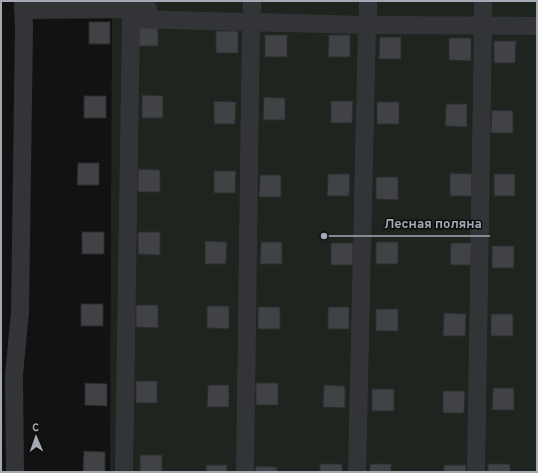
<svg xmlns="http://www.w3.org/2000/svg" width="538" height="473" font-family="Overpass,sans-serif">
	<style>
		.green { fill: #1e251f }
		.building { fill: #414246; stroke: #2c2c2f }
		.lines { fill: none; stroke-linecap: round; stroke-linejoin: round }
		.minor { stroke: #333438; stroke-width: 18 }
		.leader { fill: none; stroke: #a4a9b3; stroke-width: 1.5 }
		.callout-dot { fill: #a4a9b3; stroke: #0d0d0e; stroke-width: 1.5 }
		.callout-label { font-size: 13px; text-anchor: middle; font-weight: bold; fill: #a4a9b3; stroke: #0d0d0e; stroke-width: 3; stroke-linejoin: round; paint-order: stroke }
	</style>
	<rect width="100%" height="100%" fill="#121213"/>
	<polygon class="green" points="112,1 537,1 537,472 110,472"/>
	<g class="building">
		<rect x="89" y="22" width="21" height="22"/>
		<rect x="136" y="24" width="22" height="22"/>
		<rect x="216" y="31" width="22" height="22"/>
		<rect x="265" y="35" width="22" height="22"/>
		<polygon points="329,35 350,35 350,57 328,57"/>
		<polygon points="380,37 401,37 401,59 379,59"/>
		<polygon points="449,38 471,38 471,61 449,60"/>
		<polygon points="494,41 516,41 515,63 494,63"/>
		<polygon points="142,95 163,96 163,118 142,118"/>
		<rect x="84" y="96" width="22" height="22"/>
		<polygon points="264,97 285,98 285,120 263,120"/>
		<polygon points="214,101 236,102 235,124 214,124"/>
		<polygon points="331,101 353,101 352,123 331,123"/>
		<rect x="377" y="102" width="22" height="22"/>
		<polygon points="446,104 467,104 467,127 445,126"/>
		<polygon points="492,110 513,111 513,133 491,133"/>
		<polygon points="78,163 99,163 99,185 77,185"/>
		<polygon points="138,169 160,170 160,192 138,192"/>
		<polygon points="214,171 236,171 235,193 214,193"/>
		<polygon points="450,173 472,174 472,196 450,196"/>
		<polygon points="328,174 350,174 349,196 327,196"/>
		<rect x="494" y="174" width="21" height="22"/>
		<polygon points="260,175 281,175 281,197 259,197"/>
		<polygon points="376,177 398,177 398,200 376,199"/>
		<rect x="82" y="232" width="22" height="22"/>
		<polygon points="138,232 160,232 160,255 138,254"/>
		<polygon points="205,241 227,242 226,264 205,264"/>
		<polygon points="261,242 282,242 282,264 260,264"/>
		<rect x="376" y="242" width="22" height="22"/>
		<rect x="331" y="243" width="22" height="22"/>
		<polygon points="451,243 472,243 472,265 450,265"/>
		<rect x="492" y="246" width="22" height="22"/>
		<rect x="81" y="304" width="22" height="22"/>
		<polygon points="136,305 158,305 158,328 136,327"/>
		<polygon points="207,306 229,306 229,329 207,328"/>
		<rect x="258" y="307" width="22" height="22"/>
		<rect x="328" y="307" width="21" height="22"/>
		<rect x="376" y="309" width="22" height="22"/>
		<polygon points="444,313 466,314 465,336 443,336"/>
		<rect x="491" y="314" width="22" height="22"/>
		<rect x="136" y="381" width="21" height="22"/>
		<polygon points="85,383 107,384 107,406 85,405"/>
		<rect x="256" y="383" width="22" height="22"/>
		<polygon points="208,385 229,385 229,407 207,407"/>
		<polygon points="324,385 345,386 345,408 323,407"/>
		<polygon points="493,388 514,388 514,410 492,410"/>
		<rect x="372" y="389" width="22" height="22"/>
		<polygon points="443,391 465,391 464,413 443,413"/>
		<polygon points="84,451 105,452 105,472 83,472"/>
		<rect x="140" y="455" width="22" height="17"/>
		<rect x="320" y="464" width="22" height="8"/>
		<rect x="370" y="464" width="21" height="8"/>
		<rect x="488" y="464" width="22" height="8"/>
		<rect x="206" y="465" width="21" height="7"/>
		<rect x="444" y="465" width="22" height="7"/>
		<polygon points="256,466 277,467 277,472 255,472"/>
	</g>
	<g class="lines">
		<g class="minor">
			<polyline points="23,10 148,9"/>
			<polyline points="252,11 252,1"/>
			<polyline points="368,13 368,1"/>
			<polyline points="483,17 483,1"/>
			<polyline points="15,472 14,375 20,312 24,28 23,1"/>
			<polyline points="124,472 131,19 367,25 537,26"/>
			<polyline points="245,472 251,22"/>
			<polyline points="357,472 367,25"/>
			<polyline points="476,472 483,25"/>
		</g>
	</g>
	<path class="leader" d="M324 236L376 236H490"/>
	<circle class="callout-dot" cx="324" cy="236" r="4"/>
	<g class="callout-label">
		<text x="433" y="228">Лесная поляна</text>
	</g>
	<rect width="538" height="473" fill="none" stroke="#a4a9b3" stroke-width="4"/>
	<g transform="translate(36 437) rotate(358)" stroke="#0d0d0e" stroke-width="3" paint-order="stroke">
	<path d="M0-3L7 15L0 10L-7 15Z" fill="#a4a9b3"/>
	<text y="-6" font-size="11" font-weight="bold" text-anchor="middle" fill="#a4a9b3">С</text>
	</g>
</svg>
